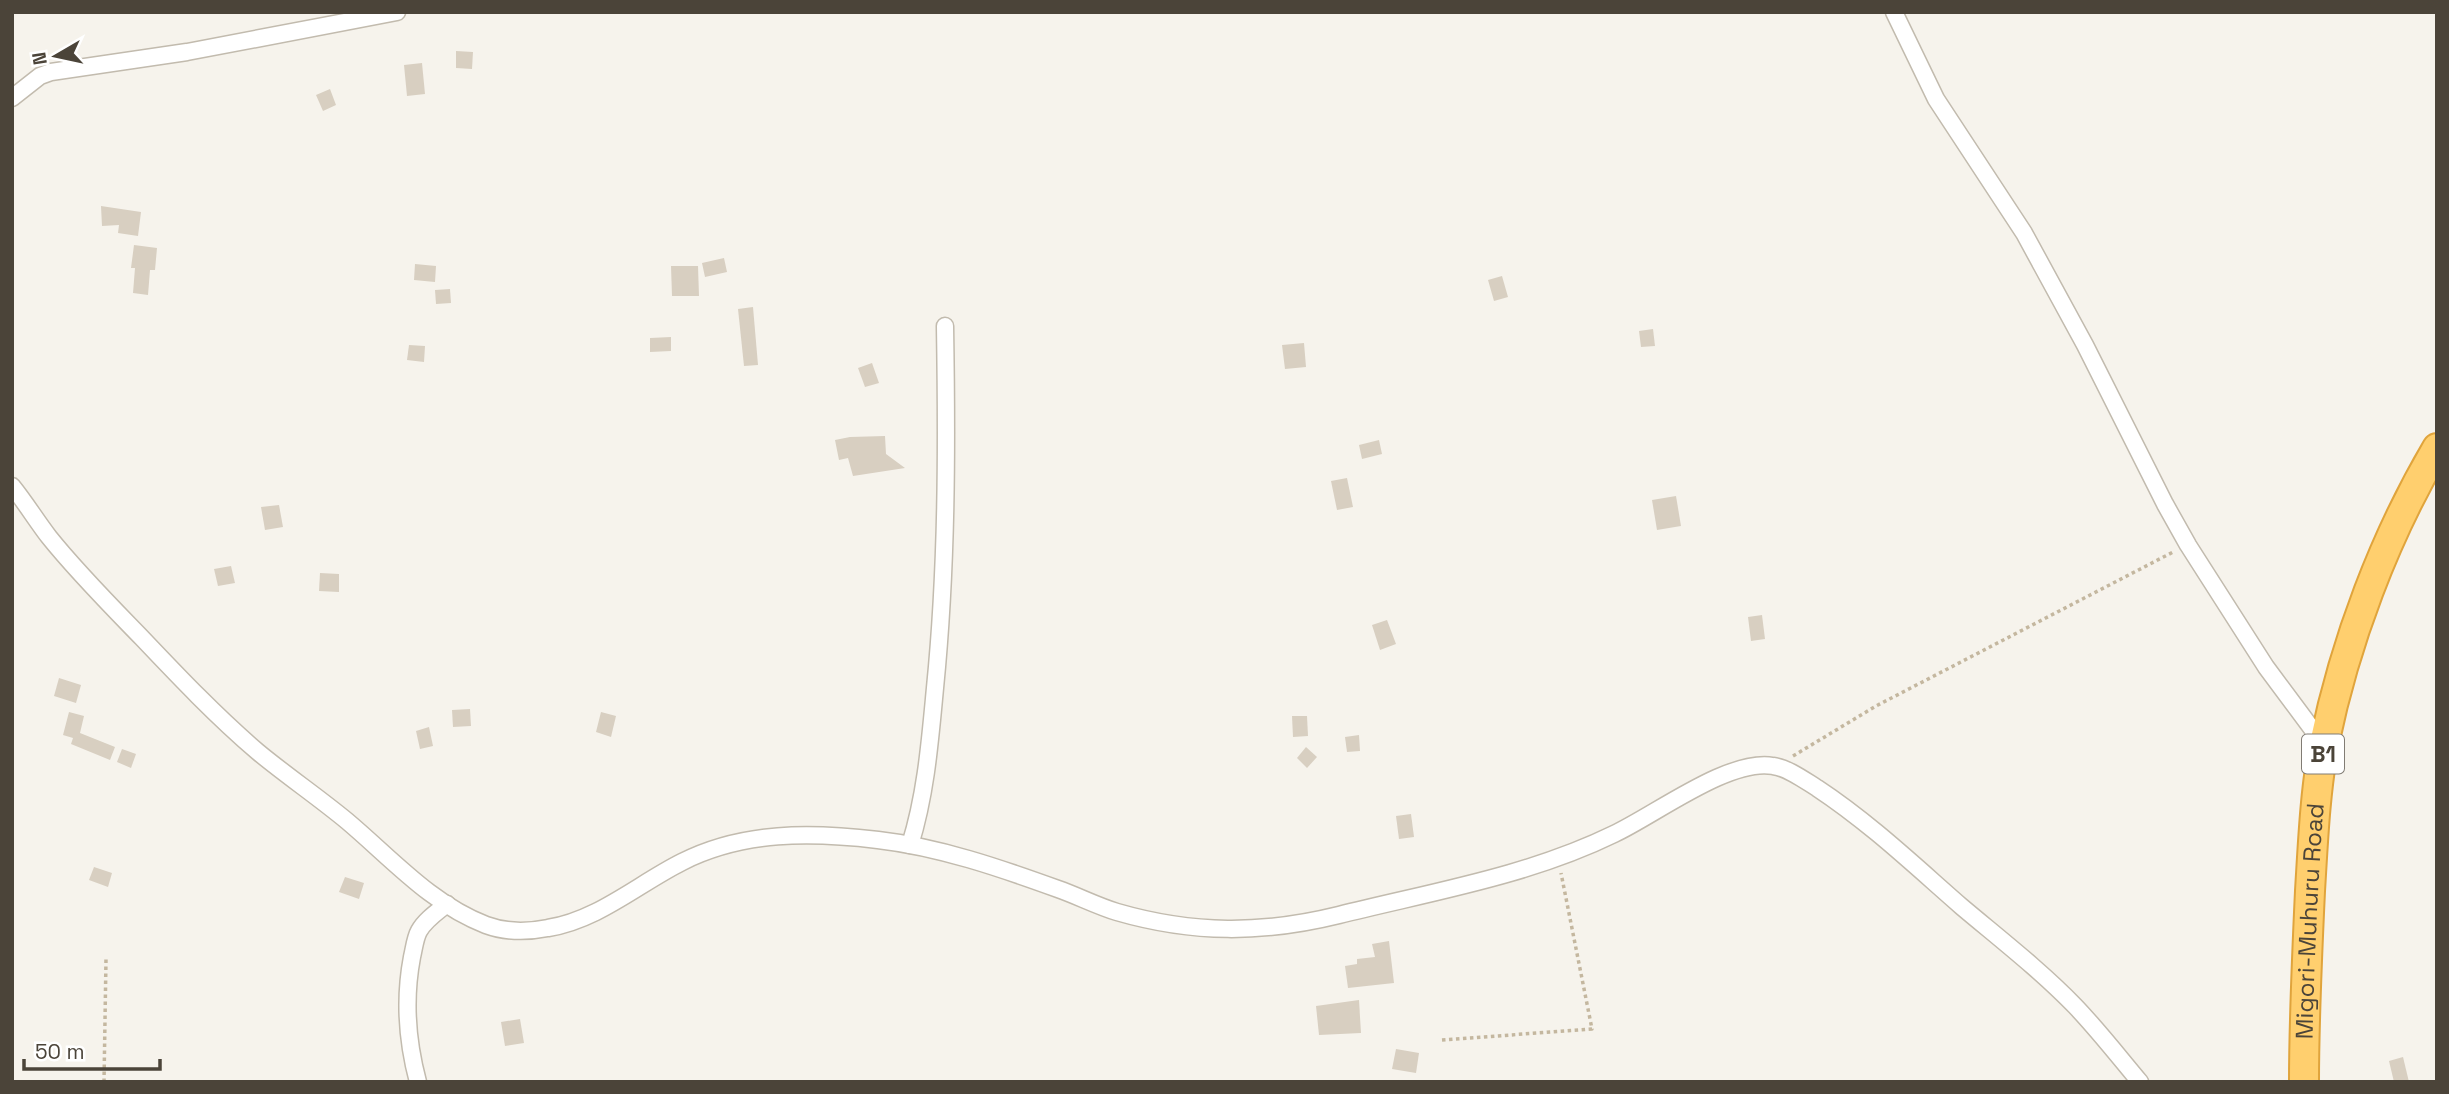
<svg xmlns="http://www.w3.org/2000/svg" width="2449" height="1094" font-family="'Space Grotesk',sans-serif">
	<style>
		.building { fill: #d8cfc1 }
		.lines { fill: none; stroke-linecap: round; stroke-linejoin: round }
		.street-casing { stroke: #c2bbae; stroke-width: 19 }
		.highway-casing { stroke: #e0a43c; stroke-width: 32 }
		.path { stroke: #c4b79f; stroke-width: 3.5; stroke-dasharray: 3.5 3.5; stroke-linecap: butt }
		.street { stroke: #fff; stroke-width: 16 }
		.highway { stroke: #ffcf6e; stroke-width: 28 }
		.labels { text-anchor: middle; stroke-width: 5; stroke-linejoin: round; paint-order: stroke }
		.shield { fill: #fff; stroke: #817c74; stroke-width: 2 }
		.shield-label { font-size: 23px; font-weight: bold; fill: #4b4439 }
		.street-label { font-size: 24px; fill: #4b4439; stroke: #fff }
	</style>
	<rect width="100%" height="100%" fill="#f6f3ec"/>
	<g class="building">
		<polygon points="456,51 473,52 472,69 456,68"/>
		<polygon points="422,63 425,94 407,96 404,65"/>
		<polygon points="330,89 336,105 323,111 316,95"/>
		<polygon points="101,206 141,212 138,236 118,233 119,225 102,226"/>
		<polygon points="134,245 157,248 155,270 150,270 148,295 133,293 135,268 131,268"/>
		<polygon points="724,258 727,272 705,277 702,263"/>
		<polygon points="415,264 436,266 435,282 414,280"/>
		<polygon points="671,266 698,266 699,296 672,296"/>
		<polygon points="1502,276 1508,297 1494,301 1488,280"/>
		<polygon points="450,289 451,303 436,304 435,290"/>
		<polygon points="753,307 758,365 744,366 738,309"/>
		<polygon points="1653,329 1655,346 1641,347 1639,331"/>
		<polygon points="671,337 671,351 650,352 650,338"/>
		<polygon points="1304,343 1306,367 1285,369 1282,345"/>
		<polygon points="409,345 425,346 424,362 407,360"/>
		<polygon points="872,363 879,383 865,387 858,368"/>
		<polygon points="885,436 886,454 905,468 853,476 848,458 839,460 835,440 850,437"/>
		<polygon points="1379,440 1382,454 1362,459 1359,445"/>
		<polygon points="1347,478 1353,507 1337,510 1331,481"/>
		<polygon points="1676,496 1681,526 1657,530 1652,500"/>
		<polygon points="279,505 283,527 265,530 261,507"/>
		<polygon points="231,566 235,583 218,586 214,569"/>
		<polygon points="320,573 339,574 339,592 319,591"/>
		<polygon points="1762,615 1765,639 1751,641 1748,617"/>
		<polygon points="1387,620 1396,644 1380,650 1372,625"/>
		<polygon points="59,678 81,685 76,703 54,696"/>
		<polygon points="470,709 471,726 453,727 452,710"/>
		<polygon points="69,712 84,716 80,733 115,747 110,760 71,744 73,738 63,735"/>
		<polygon points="601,712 616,716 611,737 596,732"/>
		<polygon points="1292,716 1307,716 1308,736 1293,737"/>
		<polygon points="429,727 433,746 420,749 416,731"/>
		<polygon points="1359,735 1360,751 1347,752 1345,737"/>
		<polygon points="1306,747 1317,757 1307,768 1297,758"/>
		<polygon points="122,749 136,754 131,768 117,762"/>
		<polygon points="1411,814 1414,837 1399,839 1396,816"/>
		<polygon points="94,867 112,873 108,887 89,880"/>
		<polygon points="345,877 364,883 359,899 339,892"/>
		<polygon points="1389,941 1394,983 1348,988 1345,966 1357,964 1357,959 1375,957 1372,944"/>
		<polygon points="1359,1000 1361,1033 1319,1035 1316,1006"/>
		<polygon points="520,1019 524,1043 505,1046 501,1022"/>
		<polygon points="1396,1049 1419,1053 1416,1073 1392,1069"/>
		<polygon points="2403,1057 2409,1082 2394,1082 2389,1061"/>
	</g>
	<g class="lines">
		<defs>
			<g id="street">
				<polyline points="1894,12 1936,99 2024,233 2085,345 2165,504 2188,545 2266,667 2324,745"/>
				<polyline points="12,98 40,76 51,72 187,52 397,12"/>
				<path d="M12 486C25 502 36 520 49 537 77 572 110 605 142 638 179 677 217 717 258 752 287 776 318 797 347 821 391 858 431 904 486 925 505 932 528 932 548 928 598 920 638 884 682 862 743 831 811 832 878 840 939 847 1000 868 1058 889 1078 896 1097 906 1117 912 1193 934 1262 934 1339 915 1431 892 1528 876 1614 834 1655 815 1729 758 1773 766 1788 768 1804 780 1817 788 1870 823 1915 866 1962 907 2000 939 2040 970 2075 1006 2098 1030 2119 1057 2140 1082"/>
				<path d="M910 845C926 794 930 741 935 688 947 568 947 447 945 326"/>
				<path d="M418 1082C407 1041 404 999 412 957 414 949 415 938 419 931 425 920 437 912 447 904"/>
			</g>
			<g id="highway">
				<path id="s1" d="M2304 1082C2304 1018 2307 955 2310 891 2313 842 2315 792 2324 744 2345 642 2384 538 2437 448"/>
			</g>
		</defs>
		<use href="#street" class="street-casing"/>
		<use href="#highway" class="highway-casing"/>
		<g class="path">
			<polyline points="1793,756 1876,706 2175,551"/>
			<polyline points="1442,1040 1592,1029 1561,873"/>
			<polyline points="104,1082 106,959"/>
		</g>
		<use href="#street" class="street"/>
		<use href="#highway" class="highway"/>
	</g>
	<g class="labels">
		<rect class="shield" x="2302" y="734.5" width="42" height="39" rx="5"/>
		<g class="shield-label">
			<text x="2323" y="762">B1</text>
		</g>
		<g class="street-label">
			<text dy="8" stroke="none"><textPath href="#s1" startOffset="161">Migori-Muhuru Road</textPath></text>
		</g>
	</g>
	<rect width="2449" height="1094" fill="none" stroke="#4b4439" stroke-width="28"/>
	<g transform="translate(56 56) rotate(261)" stroke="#ffffff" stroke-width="5" paint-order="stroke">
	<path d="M0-5L12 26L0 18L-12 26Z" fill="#4b4439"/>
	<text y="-10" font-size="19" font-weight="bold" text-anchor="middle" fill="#4b4439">N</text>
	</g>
	<path d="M24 1059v10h136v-10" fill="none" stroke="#4b4439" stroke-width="3.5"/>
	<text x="35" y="1059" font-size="21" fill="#4b4439" stroke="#ffffff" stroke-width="5" paint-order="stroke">50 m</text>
</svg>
